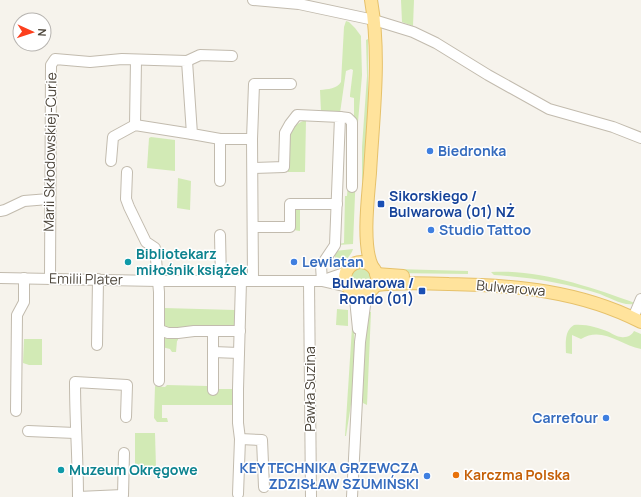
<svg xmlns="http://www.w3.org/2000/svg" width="641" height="497" font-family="Manrope,sans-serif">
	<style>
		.green { fill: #d2eab5 }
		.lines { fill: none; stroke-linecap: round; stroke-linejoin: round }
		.minor-casing { stroke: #c2bbae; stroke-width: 12 }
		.major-casing { stroke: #e6c16a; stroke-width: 14 }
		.minor { stroke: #fff; stroke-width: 10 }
		.major { stroke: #ffe39c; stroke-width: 12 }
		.shop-dot { fill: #3f7fe0; stroke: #fff; stroke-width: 1.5 }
		.transit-dot { fill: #1a4fb4; stroke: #fff; stroke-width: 1.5 }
		.culture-dot { fill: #0f9aa8; stroke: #fff; stroke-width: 1.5 }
		.food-dot { fill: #e8710a; stroke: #fff; stroke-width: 1.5 }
		.labels { text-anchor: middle; stroke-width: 3; stroke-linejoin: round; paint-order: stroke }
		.shop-label { font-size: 14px; font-weight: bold; fill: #366cbe; stroke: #fff; text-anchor: start }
		.street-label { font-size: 14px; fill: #4b4439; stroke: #fff }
		.transit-label { font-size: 14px; font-weight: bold; fill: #164399; stroke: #fff; text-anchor: start }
		.culture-label { font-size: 14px; font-weight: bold; fill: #0d838f; stroke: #fff; text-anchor: start }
		.food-label { font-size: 14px; font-weight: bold; fill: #c56008; stroke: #fff; text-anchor: start }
	</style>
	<rect width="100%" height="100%" fill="#f6f3ec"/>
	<g class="green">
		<polygon points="401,0 414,0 413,26 402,22"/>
		<path d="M346 21 349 22 355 28 361 36V39L362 75 358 122 353 244 338 245V244L344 243 345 196H347L354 117V98L350 97V95L353 70 351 69 346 71 340 113 321 112 320 90C328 89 337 89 341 82L344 27Z"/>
		<polygon points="368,39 368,121 362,189 362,147 367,76 366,40"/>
		<path d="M306 120 305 172H288C288 152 282 127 306 120Z"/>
		<polygon points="151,137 175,140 175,171 147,168 149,138"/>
		<polygon points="178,178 191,181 190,210 177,208"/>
		<polygon points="296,210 300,210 300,231 293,230 293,211"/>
		<path d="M353 249C351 256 341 266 335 269V251Z"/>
		<path d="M359 263 368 264 375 270 374 288 364 294 356 293C354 290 350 287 347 284 341 275 351 265 359 263Z"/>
		<polygon points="395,269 468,271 468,274 394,273"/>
		<path d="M491 272C538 269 591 287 635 303 627 308 608 297 600 294 565 283 530 277 494 275Z"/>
		<polygon points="164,308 235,310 236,328 188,327 181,328 178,334 178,340 177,341 176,352 172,352 170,349 162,347 162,309"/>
		<polygon points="337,309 348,310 348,326 336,325"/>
		<polygon points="367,311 371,312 367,405 363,403 362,399"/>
		<polygon points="353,312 355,348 352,398 346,436 345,436"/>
		<path d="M574 325C587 324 598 328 609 332 613 334 617 337 621 337 627 338 632 335 634 331L641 334V349C620 345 602 326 581 339L572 335V354L566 353C566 343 564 331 574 325Z"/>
		<polygon points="24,339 42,339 42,365 29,365 23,363"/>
		<polygon points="167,385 208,386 208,393 218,392 218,389 234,389 232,405 162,405 162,418 167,418 168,422 157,422 154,418 155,386 165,387"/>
		<polygon points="135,433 155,433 156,468 135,468"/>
	</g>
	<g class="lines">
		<defs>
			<g id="minor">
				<polyline points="253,0 299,4 374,20 413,32 436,43 488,75 549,109 613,127 641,138"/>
				<polyline points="187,61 200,55 232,56"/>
				<polyline points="340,117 348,118 352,122 352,187"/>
				<polyline points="135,125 136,60"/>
				<polyline points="220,139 220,181"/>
				<polyline points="252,139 254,84 291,84"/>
				<polyline points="111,161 113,137 135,125 192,134"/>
				<polyline points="253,168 284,167 285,133 290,124 297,115 340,117 335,245 321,266 322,281"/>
				<polyline points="127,172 126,199 129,207 146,242 155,248 159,292 159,381"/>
				<polyline points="0,211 5,210 24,201 49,199"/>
				<polyline points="253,227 290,227 290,204 337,204"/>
				<polyline points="220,235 221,280"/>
				<polyline points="0,278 158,281 322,281 348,287"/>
				<polyline points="50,279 51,65 55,59 90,62 122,59 187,61 192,134 220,139 252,139 253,281"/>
				<polyline points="324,280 347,272"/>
				<polyline points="309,282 311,497"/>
				<polyline points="353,292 355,299 358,329"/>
				<polyline points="633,318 641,299"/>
				<polyline points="160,330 168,333 178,333 194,331 213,331 213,390"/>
				<polyline points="213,331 240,331"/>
				<polyline points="97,345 98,279"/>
				<polyline points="213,352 239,353"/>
				<polyline points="16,411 17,315 24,302 24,278"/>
				<polyline points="28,431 75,433"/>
				<polyline points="240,439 262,440 264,487"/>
				<polyline points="238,494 240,439 238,423 238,389 241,281"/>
				<path d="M78 497C78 459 75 421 75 382L127 385 126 417"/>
				<polyline points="78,497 123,495 124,453"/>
				<polyline points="352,497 360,342 366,298 368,292"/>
			</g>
			<g id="major">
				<path d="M371 0C381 57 373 116 370 173 368 197 362 245 372 266"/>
				<circle cx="361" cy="278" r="16"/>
				<polyline points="376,274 403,276"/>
				<path d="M376 285C400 282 424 283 449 284 515 285 581 291 641 322"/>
			</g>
		</defs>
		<use href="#minor" class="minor-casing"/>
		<use href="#major" class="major-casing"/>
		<use href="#minor" class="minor"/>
		<use href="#major" class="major"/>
	</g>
	<g class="shop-dot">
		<circle cx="430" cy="151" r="4"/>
		<circle cx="431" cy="230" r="4"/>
		<circle cx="294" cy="262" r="4"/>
		<circle cx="606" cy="418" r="4"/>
		<circle cx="427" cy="476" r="4"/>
	</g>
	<g class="transit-dot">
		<rect x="377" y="200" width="8" height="8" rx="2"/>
		<rect x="418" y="287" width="8" height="8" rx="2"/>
	</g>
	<g class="culture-dot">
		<circle cx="128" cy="262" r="4"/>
		<circle cx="61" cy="470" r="4"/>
	</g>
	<circle class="food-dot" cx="456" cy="475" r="4"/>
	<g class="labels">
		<g class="shop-label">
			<text x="438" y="156">Biedronka</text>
			<text x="439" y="235">Studio Tattoo</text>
			<text x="302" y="267">Lewiatan</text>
			<text x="598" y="423" text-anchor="end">Carrefour</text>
			<text x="419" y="473" text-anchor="end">KEY TECHNIKA GRZEWCZA<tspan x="419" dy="16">ZDZISŁAW SZUMIŃSKI</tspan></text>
		</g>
		<g class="street-label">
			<text transform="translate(50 152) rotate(-89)" y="5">Marii Skłodowskiej-Curie</text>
			<text transform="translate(86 279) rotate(1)" y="5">Emilii Plater</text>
			<text transform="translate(511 288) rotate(5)" y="5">Bulwarowa</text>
			<text transform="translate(310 389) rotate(-90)" y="5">Pawła Suzina</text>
		</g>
		<g class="transit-label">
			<text x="389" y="201">Sikorskiego /<tspan x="389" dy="16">Bulwarowa (01) NŻ</tspan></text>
			<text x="414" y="288" text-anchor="end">Bulwarowa /<tspan x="414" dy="16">Rondo (01)</tspan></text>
		</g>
		<g class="culture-label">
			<text x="136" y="259">Bibliotekarz<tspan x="136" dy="16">miłośnik książek</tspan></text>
			<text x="69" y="475">Muzeum Okręgowe</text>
		</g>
		<g class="food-label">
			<text x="464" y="480">Karczma Polska</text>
		</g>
	</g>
	<g transform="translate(32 32) rotate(93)"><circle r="19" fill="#ffffff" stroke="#b7b4b0"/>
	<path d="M0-3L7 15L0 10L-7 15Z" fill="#fc3f1d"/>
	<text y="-6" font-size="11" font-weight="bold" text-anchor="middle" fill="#4b4439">N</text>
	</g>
</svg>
